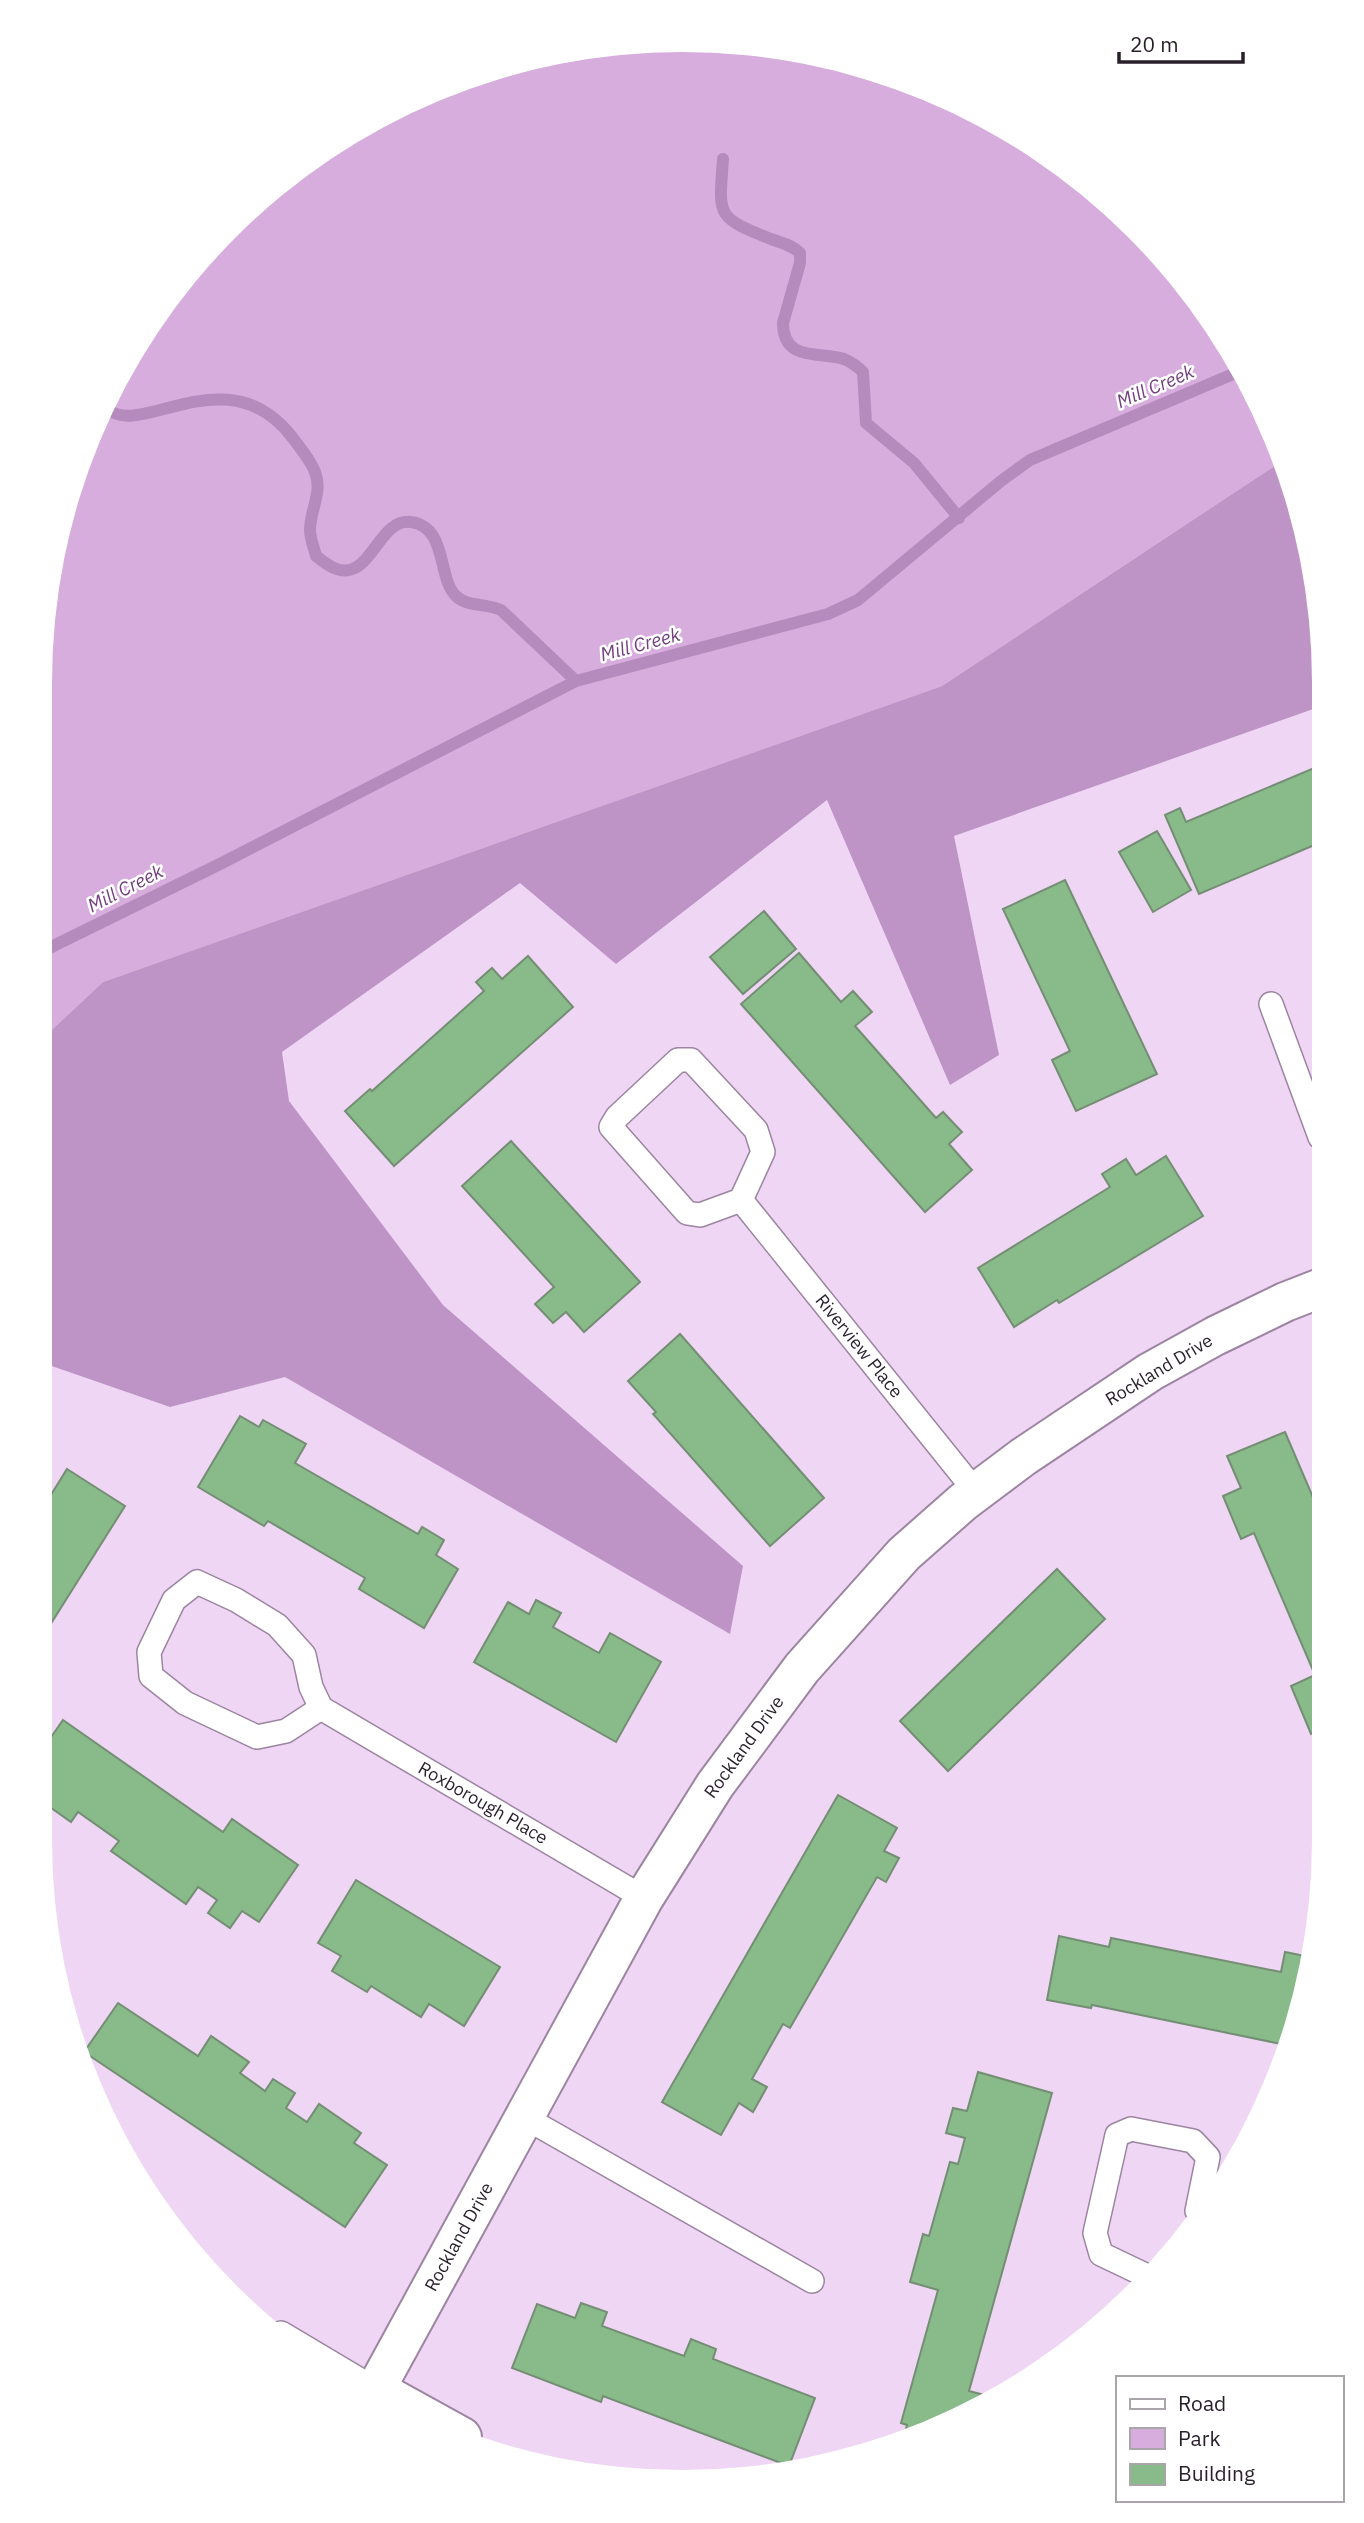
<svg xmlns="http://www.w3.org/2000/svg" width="1364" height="2523" font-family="'IBM Plex Sans',sans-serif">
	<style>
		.green { fill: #d6addd }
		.forest { fill: #be94c6 }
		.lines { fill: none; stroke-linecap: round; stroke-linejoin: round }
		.stream { stroke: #b58bbd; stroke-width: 12 }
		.building { fill: #89ba8a; stroke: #748e74; stroke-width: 2 }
		.lane-casing { stroke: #9c85a1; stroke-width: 26 }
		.street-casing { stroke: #9c85a1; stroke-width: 42 }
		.secondary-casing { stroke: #9c85a1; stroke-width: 42 }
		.lane { stroke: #fff; stroke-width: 23 }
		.street { stroke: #fff; stroke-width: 38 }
		.secondary { stroke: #fff; stroke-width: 38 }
		.labels { text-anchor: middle; stroke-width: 5; stroke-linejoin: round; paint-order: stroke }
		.street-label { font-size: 18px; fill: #281f2a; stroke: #fff }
		.water-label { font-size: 19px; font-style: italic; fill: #743f7e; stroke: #fff }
	</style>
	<rect width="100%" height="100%" fill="#efd6f4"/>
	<polygon class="green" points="640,42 765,46 888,74 1003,126 1135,228 1216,326 1284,464 1279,463 942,686 103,982 41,1040 42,640 62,516 126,361 199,259 291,173 398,107 516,62"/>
	<polygon class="forest" points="1279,463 1284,464 1290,475 1318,599 1319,707 954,836 999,1055 950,1085 827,800 616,964 520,883 282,1052 289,1101 443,1305 743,1566 730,1634 285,1377 170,1407 46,1364 41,1373 41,1040 103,982 942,686"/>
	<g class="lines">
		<g class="stream">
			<path d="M723 159C719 216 715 217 771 239 782 243 792 245 800 253V263L783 323C783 363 822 351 844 359 851 362 858 367 863 372L866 423 914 463 959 518"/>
			<path d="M107 408C138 441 227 353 292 437 300 448 310 459 315 472 323 492 310 510 310 530 310 538 314 548 316 556 321 560 327 565 334 568 371 584 377 518 411 522 448 527 437 578 456 596 467 607 487 603 501 610L576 681"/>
			<polyline points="41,952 220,864 576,681 828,614 858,600 1001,481 1030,460 1238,372"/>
		</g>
	</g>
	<g class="building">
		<polygon points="1319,766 1319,843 1199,894 1165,815 1180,808 1186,822"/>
		<polygon points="1157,831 1191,890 1153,912 1119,852"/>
		<polygon points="1065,880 1157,1074 1076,1111 1052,1060 1070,1051 1003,909"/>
		<polygon points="764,911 796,949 743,994 710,957"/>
		<polygon points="799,953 841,1002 853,991 872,1012 855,1026 936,1118 943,1112 962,1132 949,1144 972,1170 925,1212 741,1004"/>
		<polygon points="528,956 573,1007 394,1166 345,1111 370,1089 372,1091 484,991 476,982 492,968 502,979"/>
		<polygon points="511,1141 640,1282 584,1332 566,1312 553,1323 535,1304 554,1287 462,1186"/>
		<polygon points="1166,1156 1203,1216 1059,1303 1057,1300 1014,1327 978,1268 1110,1187 1102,1174 1126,1159 1136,1175"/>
		<polygon points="680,1334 824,1498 770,1546 653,1414 656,1412 628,1381"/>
		<polygon points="240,1416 259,1427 263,1420 306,1444 295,1463 418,1534 422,1527 444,1540 436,1555 458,1569 424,1628 359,1589 365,1578 268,1521 264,1526 198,1487"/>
		<polygon points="1285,1432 1321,1516 1322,1729 1311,1734 1291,1686 1315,1675 1254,1533 1241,1539 1223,1496 1241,1488 1227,1456"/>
		<polygon points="67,1469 125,1506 40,1641 41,1511"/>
		<polygon points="1057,1569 1105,1619 948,1771 900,1721"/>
		<polygon points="536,1600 561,1613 553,1627 599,1653 610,1633 661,1662 616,1742 474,1662 508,1602 529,1614"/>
		<polygon points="63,1720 223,1832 232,1819 298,1865 259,1922 242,1911 230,1928 208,1913 217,1900 198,1887 186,1904 111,1851 119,1841 78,1812 71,1822 40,1800 40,1753"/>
		<polygon points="838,1795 897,1828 884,1851 899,1858 886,1882 877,1877 790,2028 783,2024 752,2079 767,2087 753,2112 739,2103 721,2135 662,2102"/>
		<polygon points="356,1880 500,1967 464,2026 429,2004 421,2017 371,1986 367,1992 332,1971 341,1956 318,1943"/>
		<polygon points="1059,1936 1109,1947 1111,1938 1281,1972 1285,1952 1310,1957 1302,2007 1286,2045 1092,2005 1091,2008 1047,2000"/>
		<polygon points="118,2003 198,2056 211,2036 249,2062 240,2073 265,2091 273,2079 295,2093 286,2108 307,2122 319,2104 361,2133 354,2143 387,2165 345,2227 84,2052"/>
		<polygon points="978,2072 1052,2093 969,2391 988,2396 928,2434 903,2440 907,2425 901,2423 938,2290 910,2282 923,2234 929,2236 950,2162 958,2164 965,2138 946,2133 953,2108 967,2111"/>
		<polygon points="581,2303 607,2312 602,2326 684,2356 691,2339 716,2349 713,2359 815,2398 789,2466 603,2396 601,2402 512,2368 537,2304 575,2318"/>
	</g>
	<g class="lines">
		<defs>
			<g id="lane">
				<polyline points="1271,1004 1320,1137"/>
				<polyline points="741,1200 700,1215 687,1213 611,1127 617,1117 678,1060 691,1060 756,1130 763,1152 741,1200 976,1492"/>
				<polyline points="321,1708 286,1731 257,1737 185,1703 151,1676 149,1652 174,1600 197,1582 236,1600 277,1625 304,1655 311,1687 321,1708 644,1898"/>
				<polyline points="524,2117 812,2281"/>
				<polyline points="1145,2275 1101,2254 1095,2233 1117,2135 1131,2129 1193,2141 1208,2157 1197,2211"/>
				<polyline points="281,2333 375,2389"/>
			</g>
			<polyline id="street" points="375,2389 462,2437"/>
			<polyline id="secondary" points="372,2396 644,1898 715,1785 802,1668 904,1554 963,1502 1023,1457 1150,1372 1215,1336 1285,1302 1321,1288"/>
		</defs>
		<use href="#lane" class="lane-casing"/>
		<use href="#street" class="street-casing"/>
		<use href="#secondary" class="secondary-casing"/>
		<use href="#lane" class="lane"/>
		<use href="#street" class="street"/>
		<use href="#secondary" class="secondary"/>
	</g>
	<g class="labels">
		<g class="street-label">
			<text transform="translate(859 1346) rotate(51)" y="6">Riverview Place</text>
			<text transform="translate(1159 1370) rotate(-31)" y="6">Rockland Drive</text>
			<text transform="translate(744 1747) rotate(-54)" y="6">Rockland Drive</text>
			<text transform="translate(483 1803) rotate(30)" y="6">Roxborough Place</text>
			<text transform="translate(459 2237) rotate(-61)" y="6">Rockland Drive</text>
		</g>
		<g class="water-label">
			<text transform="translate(1155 386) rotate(-23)" y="7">Mill Creek</text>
			<text transform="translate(640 644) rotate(-15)" y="7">Mill Creek</text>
			<text transform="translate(125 888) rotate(-27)" y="7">Mill Creek</text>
		</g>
	</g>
	<path d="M0 0H1364V2523H0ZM682 52H682A630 630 0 0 1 1312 682V1840A630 630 0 0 1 682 2470H682A630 630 0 0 1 52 1840V682A630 630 0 0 1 682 52Z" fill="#fff" fill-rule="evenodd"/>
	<rect x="1116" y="2376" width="228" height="126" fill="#ffffff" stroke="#a9a5aa" stroke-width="2"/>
	<rect x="1130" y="2399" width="35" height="10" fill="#ffffff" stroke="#a9a5aa" stroke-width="2"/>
	<text x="1178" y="2411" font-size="21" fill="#281f2a">Road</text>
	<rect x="1130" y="2428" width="35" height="21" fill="#d6addd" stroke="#a9a5aa" stroke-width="2"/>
	<text x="1178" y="2446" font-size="21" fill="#281f2a">Park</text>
	<rect x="1130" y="2464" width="35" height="21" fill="#89ba8a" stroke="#a9a5aa" stroke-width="2"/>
	<text x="1178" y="2481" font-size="21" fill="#281f2a">Building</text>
	<path d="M1119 52v10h124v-10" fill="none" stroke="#281f2a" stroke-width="3.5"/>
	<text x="1130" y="52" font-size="21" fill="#281f2a" stroke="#ffffff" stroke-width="5" paint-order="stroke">20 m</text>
</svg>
